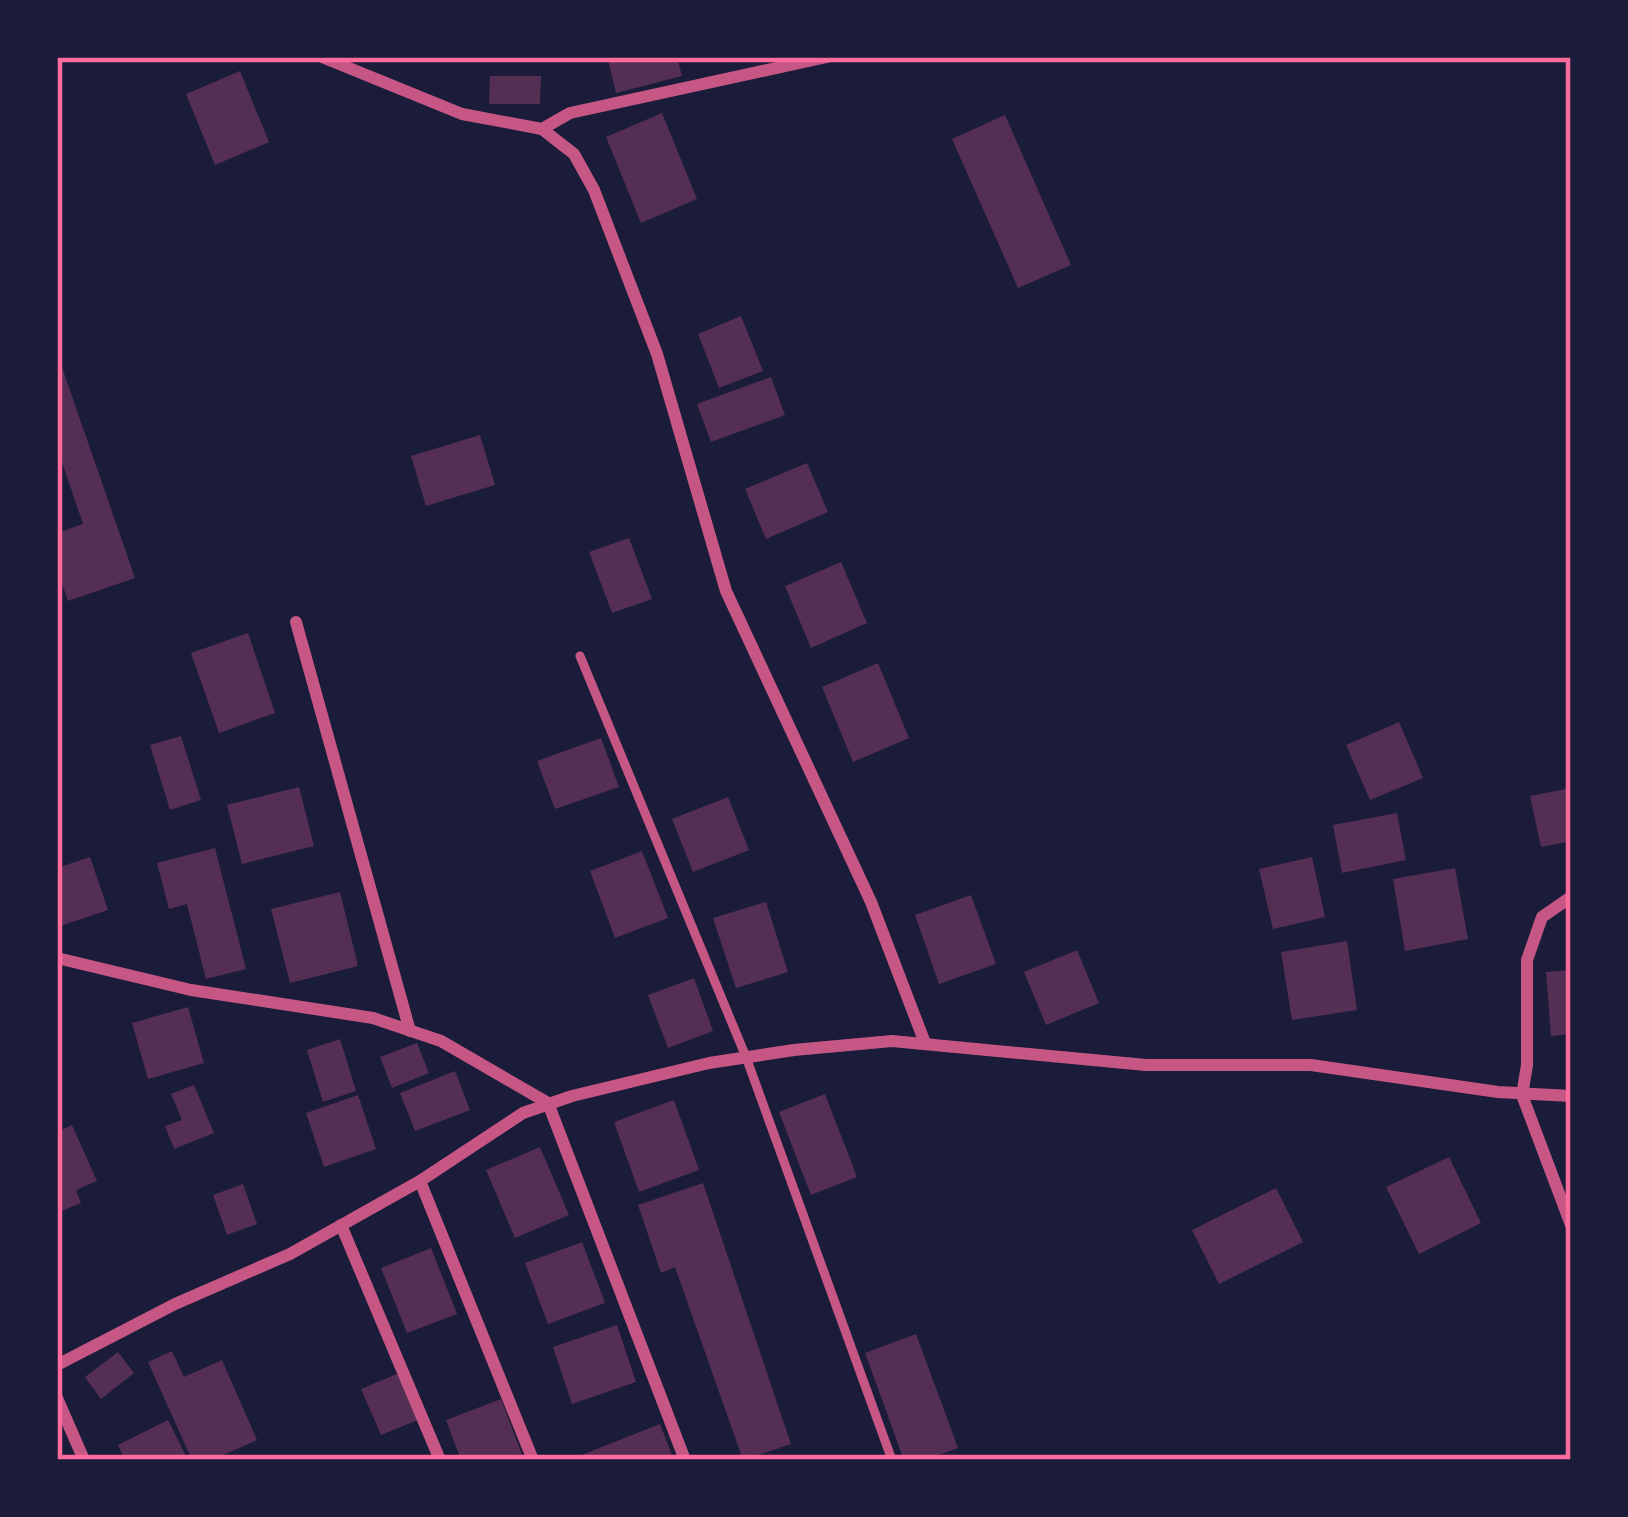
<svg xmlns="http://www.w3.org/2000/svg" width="1628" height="1517" font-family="Helvetica,sans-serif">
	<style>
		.building { fill: #542f53 }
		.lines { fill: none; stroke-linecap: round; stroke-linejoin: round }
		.service { stroke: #c65784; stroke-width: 9 }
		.minor { stroke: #c65784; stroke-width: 12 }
		.neatline { fill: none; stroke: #ff6b9d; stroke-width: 4.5 }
	</style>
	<rect width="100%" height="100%" fill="#1b1b3a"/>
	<g class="building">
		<polygon points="620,57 677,57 682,76 616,93 608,60"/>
		<polygon points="240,71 269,142 215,165 186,94"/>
		<polygon points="490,76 541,76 540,104 489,104"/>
		<polygon points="662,113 697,199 641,223 606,137"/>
		<polygon points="1005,115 1071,265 1018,288 952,139"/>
		<polygon points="741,316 763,371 719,388 698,334"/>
		<polygon points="57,353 135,578 68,601 57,569 57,533 83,524 57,447"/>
		<polygon points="771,377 785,415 711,442 697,404"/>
		<polygon points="480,435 495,485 426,506 411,456"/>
		<polygon points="807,463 828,512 766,539 745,489"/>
		<polygon points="629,538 652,599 612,613 589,552"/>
		<polygon points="841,562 867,623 811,648 785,586"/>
		<polygon points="248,633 275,713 219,733 191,653"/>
		<polygon points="878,663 909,738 853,762 822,687"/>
		<polygon points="1399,722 1423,778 1370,800 1346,745"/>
		<polygon points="181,736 201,800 170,810 150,745"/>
		<polygon points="601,738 619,787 555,809 537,761"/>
		<polygon points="299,787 314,846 242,864 227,805"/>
		<polygon points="1571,788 1571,841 1541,847 1530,796"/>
		<polygon points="728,797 749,850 693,872 672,819"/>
		<polygon points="1397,813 1406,860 1342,873 1333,825"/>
		<polygon points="215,848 246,969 206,979 187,904 169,909 157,863"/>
		<polygon points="642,851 668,918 615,938 590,871"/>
		<polygon points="90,857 108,910 57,927 57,868"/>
		<polygon points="1312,857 1325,917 1273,929 1259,869"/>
		<polygon points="1455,868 1468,939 1405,951 1393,879"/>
		<polygon points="340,892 358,966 290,983 271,909"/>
		<polygon points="971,895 996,964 939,984 915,915"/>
		<polygon points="766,902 788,972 736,988 713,918"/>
		<polygon points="1347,941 1357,1010 1292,1020 1281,952"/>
		<polygon points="1077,950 1099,1003 1046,1025 1024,972"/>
		<polygon points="1571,970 1571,1034 1551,1036 1546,972"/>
		<polygon points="694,978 713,1031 668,1048 648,995"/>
		<polygon points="188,1007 204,1063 148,1079 132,1023"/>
		<polygon points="340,1039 356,1091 323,1102 307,1050"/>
		<polygon points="417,1043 429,1073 392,1088 380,1057"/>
		<polygon points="455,1071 470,1110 415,1131 400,1093"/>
		<polygon points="194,1085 214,1133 174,1149 165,1126 182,1120 171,1094"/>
		<polygon points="825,1094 857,1177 811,1195 779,1112"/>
		<polygon points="358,1095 376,1149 324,1167 306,1113"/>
		<polygon points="674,1100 699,1170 639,1192 614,1122"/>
		<polygon points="72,1125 97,1181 76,1190 81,1203 57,1213 57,1132"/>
		<polygon points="540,1147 569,1215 515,1238 486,1170"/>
		<polygon points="1449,1157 1481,1223 1419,1254 1386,1187"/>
		<polygon points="703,1183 791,1444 743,1460 675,1267 661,1273 638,1205"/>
		<polygon points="243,1184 257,1224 227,1235 213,1195"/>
		<polygon points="1276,1188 1303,1242 1219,1284 1192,1230"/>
		<polygon points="582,1242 605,1303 548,1324 525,1263"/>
		<polygon points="431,1248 457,1314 407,1333 381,1268"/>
		<polygon points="617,1325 636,1382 572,1404 553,1347"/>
		<polygon points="916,1334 958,1448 924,1460 904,1460 865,1353"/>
		<polygon points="172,1351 184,1377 222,1360 257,1440 212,1460 192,1460 148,1362"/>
		<polygon points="118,1352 134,1373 101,1399 85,1377"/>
		<polygon points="399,1373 418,1420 381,1435 361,1389"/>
		<polygon points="501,1399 524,1460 461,1460 446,1420"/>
		<polygon points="168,1420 188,1460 125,1460 118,1445"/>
		<polygon points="660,1424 674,1460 581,1460 579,1456"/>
	</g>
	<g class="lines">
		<polyline class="service" points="580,656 746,1057 892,1460"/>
		<g class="minor">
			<polyline points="322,57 462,114 542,129 570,113 827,57"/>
			<polyline points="542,129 574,154 594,190 657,354 726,591 871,902 925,1043"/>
			<polyline points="296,622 410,1031"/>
			<polyline points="1571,897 1542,917 1527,960 1527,1065 1522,1095 1571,1225"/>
			<polyline points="57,958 191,990 373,1018 441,1041 548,1103"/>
			<polyline points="548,1103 685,1460"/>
			<polyline points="420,1181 533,1460"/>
			<polyline points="341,1225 440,1460"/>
			<polyline points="57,1365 175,1304 290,1254 420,1181 523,1113 572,1096 709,1063 794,1050 892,1041 1146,1065 1311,1065 1498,1092 1571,1096"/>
			<polyline points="57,1398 84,1460"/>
		</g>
	</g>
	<rect width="1628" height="1517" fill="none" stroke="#1b1b3a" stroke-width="120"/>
	<rect x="60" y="60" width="1508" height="1397" class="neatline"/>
</svg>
